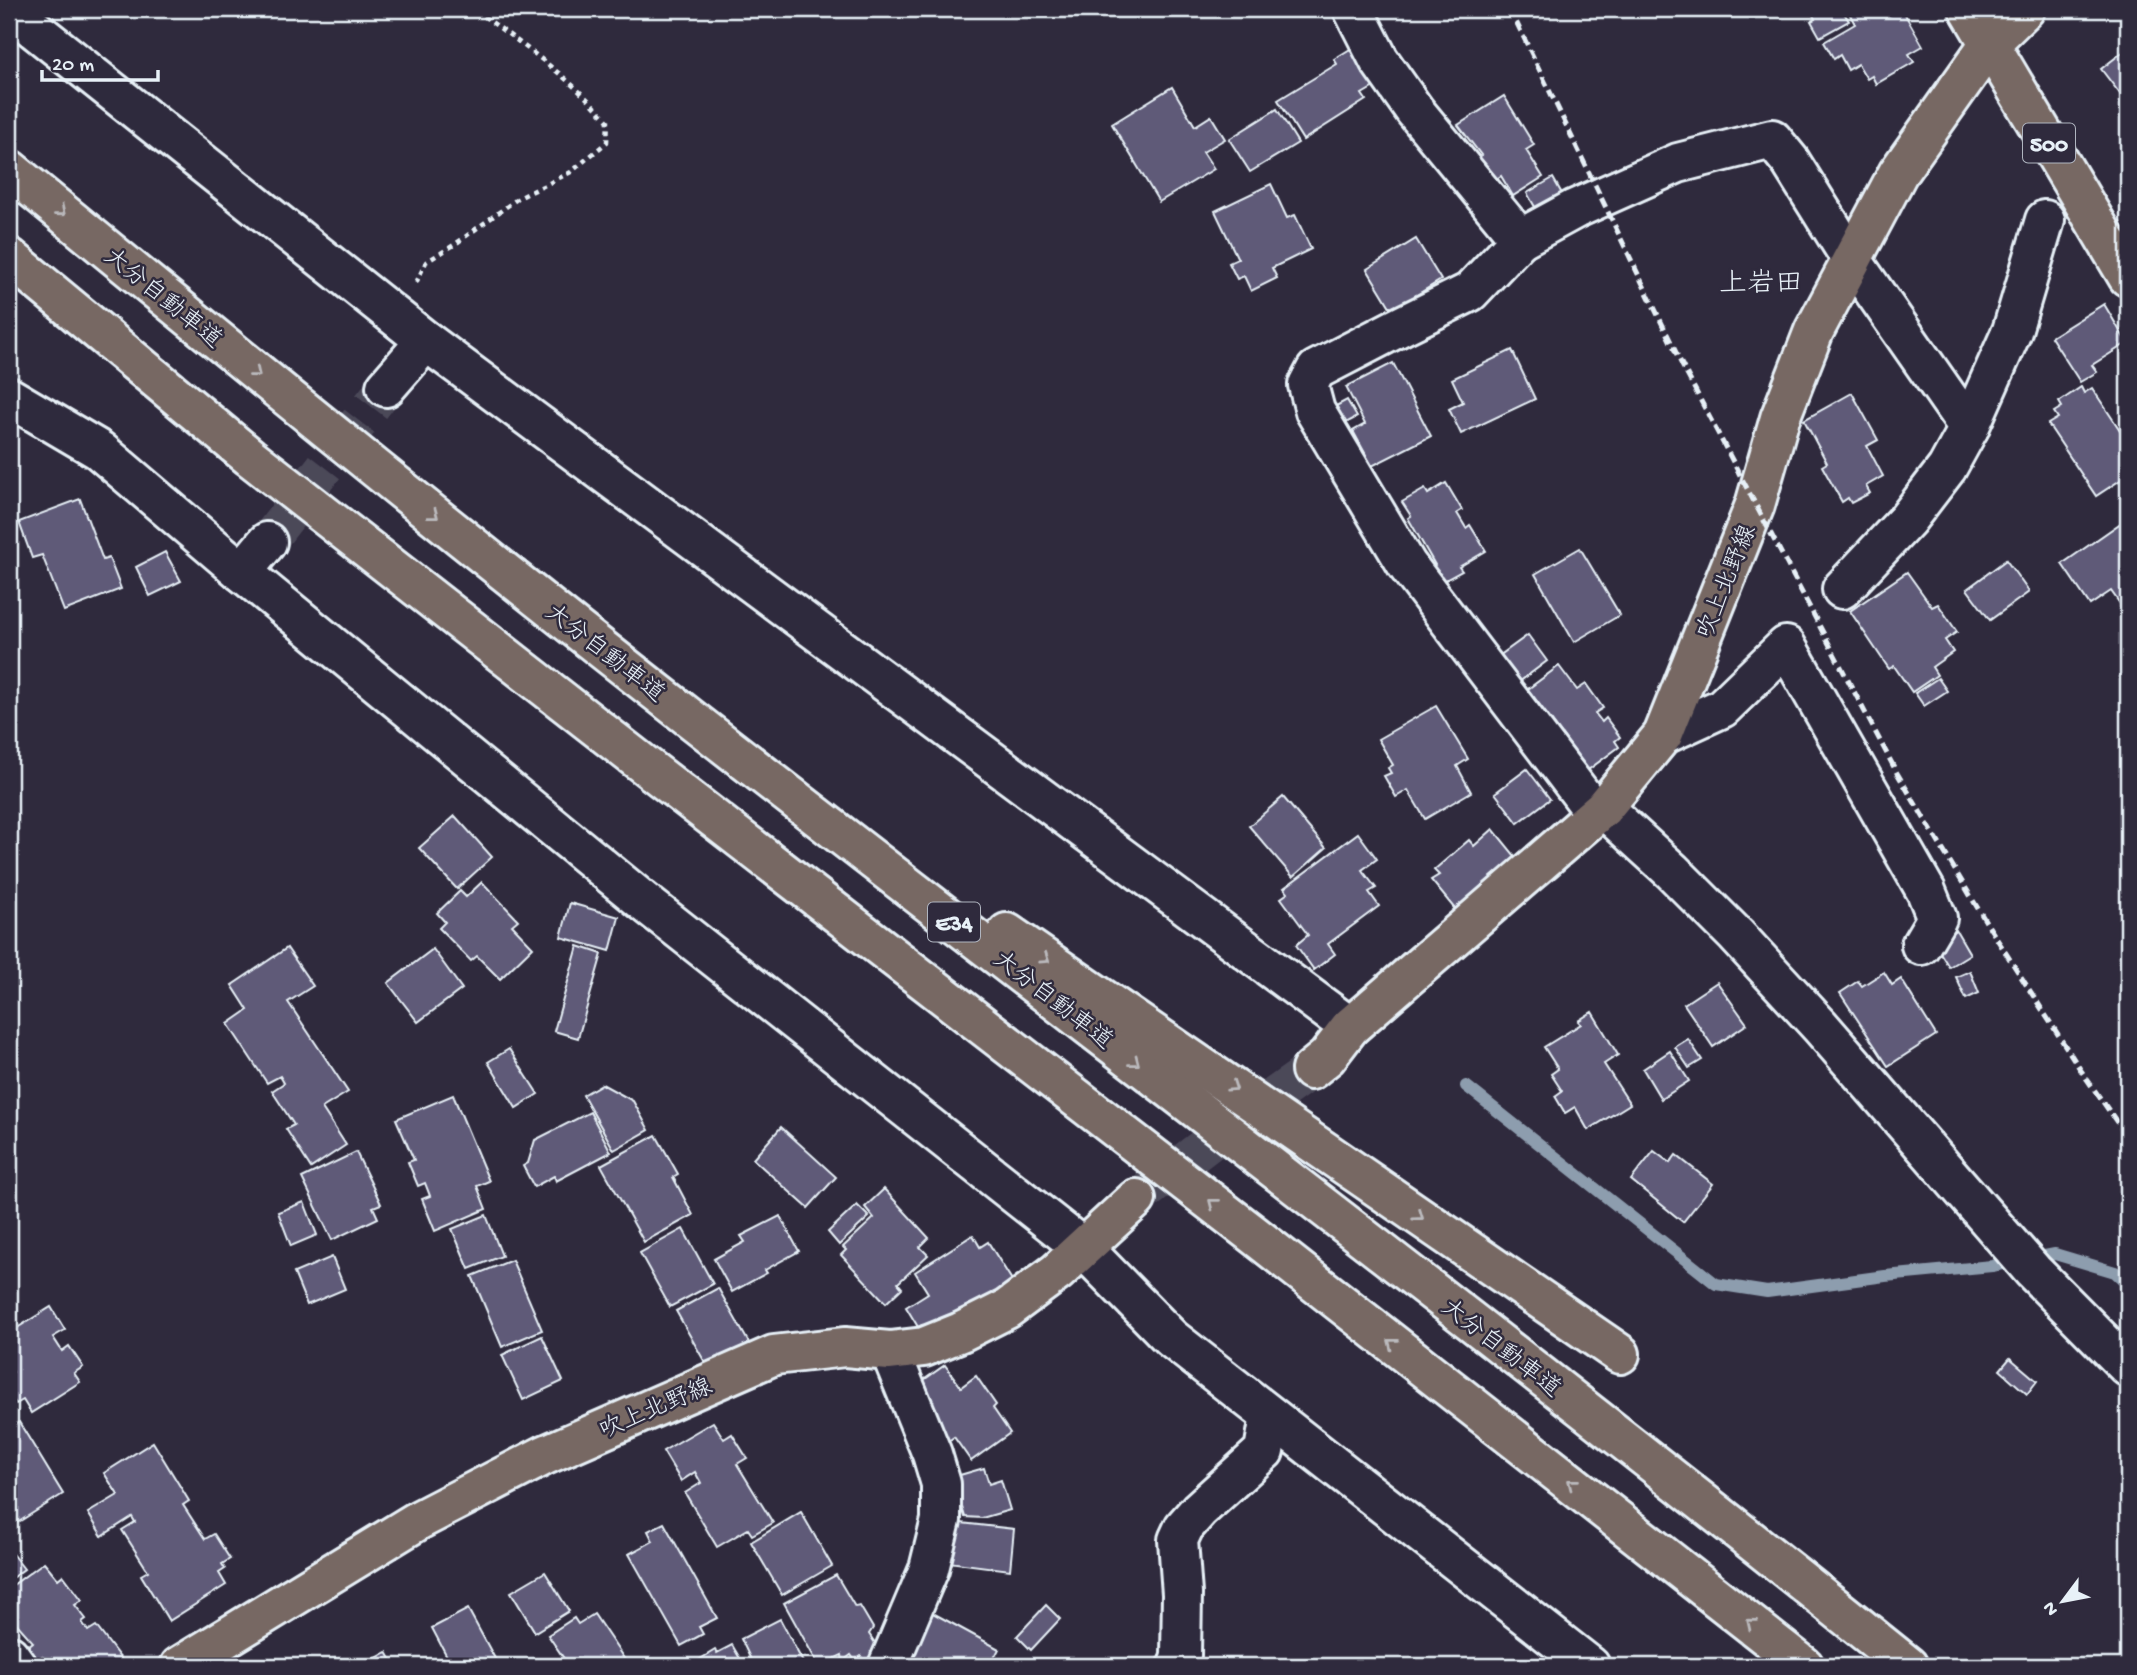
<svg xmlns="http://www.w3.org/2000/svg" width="2137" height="1675" font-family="'Gochi Hand','Klee One',sans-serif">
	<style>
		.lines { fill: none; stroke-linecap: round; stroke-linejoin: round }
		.stream { stroke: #8d9dae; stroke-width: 12 }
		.building { fill: #5f5a78; stroke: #e8f1f8; stroke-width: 2 }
		.minor-tunnel { stroke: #4b4859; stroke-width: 38; stroke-dasharray: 38 19; stroke-linecap: butt }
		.major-tunnel { stroke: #4b4859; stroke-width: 38; stroke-dasharray: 38 19; stroke-linecap: butt }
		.minor-casing { stroke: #e8f1f8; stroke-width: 44 }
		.major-casing { stroke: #e8f1f8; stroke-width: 44 }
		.highway-casing { stroke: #e8f1f8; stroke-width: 44 }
		.path { stroke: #e8f1f8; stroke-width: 4.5; stroke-dasharray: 5 5; stroke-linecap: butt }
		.minor { stroke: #2f2a3d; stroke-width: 38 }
		.major { stroke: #776864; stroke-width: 38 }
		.highway { stroke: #776864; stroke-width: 38 }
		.rail { stroke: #e8f1f8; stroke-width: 5; stroke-dasharray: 10 5; stroke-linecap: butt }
		.oneway { stroke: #bbbabd }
		.labels { text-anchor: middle; stroke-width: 5; stroke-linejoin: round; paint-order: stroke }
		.shield { fill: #2f2a3d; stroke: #b0b5c0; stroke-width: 2 }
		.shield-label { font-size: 23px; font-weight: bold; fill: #e8f1f8 }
		.street-label { font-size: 24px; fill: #e8f1f8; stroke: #2f2a3d }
		.quarter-label { font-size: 28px; fill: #e8f1f8; stroke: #2f2a3d }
	</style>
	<rect width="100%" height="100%" fill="#2f2a3d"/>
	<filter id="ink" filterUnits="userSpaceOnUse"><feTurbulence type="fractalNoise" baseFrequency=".0143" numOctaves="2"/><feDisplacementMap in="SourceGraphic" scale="14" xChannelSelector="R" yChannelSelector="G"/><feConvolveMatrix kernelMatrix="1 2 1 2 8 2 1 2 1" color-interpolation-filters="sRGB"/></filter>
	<g filter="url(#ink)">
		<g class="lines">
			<polyline class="stream" points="1466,1086 1716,1284 1767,1292 1885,1276 1992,1266 2055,1254 2115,1272 2128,1284"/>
		</g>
		<g class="building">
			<polygon points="1810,9 1852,9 1844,13 1849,21 1820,37 1811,21 1815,19"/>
			<polygon points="1861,9 1882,9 1887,17 1902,9 1923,46 1909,54 1914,62 1876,84 1872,76 1867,79 1858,64 1848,70 1840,55 1834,59 1824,42 1855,24 1850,15"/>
			<polygon points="1355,46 1379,84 1362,94 1366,100 1303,140 1278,100 1337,64 1334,59"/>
			<polygon points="2128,48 2128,102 2127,103 2101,69"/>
			<polygon points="1172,87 1195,126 1211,116 1225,139 1203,152 1214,169 1159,202 1112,124"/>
			<polygon points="1504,96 1534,145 1526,150 1543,177 1513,196 1501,176 1492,182 1477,158 1481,155 1458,125"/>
			<polygon points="1277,109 1298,143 1250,172 1229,139"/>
			<polygon points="1553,178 1565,199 1539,214 1527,193"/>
			<polygon points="1271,184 1287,218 1295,215 1311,249 1272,268 1277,278 1251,291 1244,276 1237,279 1229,263 1238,259 1215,211"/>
			<polygon points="1416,239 1441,280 1392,310 1367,269"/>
			<polygon points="2104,304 2127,343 2092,365 2097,372 2080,382 2051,337"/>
			<polygon points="1512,350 1535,399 1461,434 1449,409 1463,402 1452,379"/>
			<polygon points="1393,363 1431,436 1372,466 1353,431 1365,424 1346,387"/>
			<polygon points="2081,387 2084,393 2092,388 2120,430 2128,424 2128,475 2096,496 2048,424 2058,418 2054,412 2062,407 2059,402"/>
			<polygon points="1852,393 1878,440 1867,446 1883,476 1866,486 1870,493 1851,503 1848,498 1842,502 1822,466 1827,463 1804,420"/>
			<polygon points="1347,400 1357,417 1346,423 1336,406"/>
			<polygon points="1446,483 1462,510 1457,513 1466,528 1470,525 1486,551 1459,567 1462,571 1442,582 1432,567 1435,565 1408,518 1411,516 1402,502 1425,489 1428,494"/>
			<polygon points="80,499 103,560 109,558 121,589 64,611 42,555 32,558 19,522"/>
			<polygon points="2128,518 2128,600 2121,605 2111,591 2090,605 2062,564"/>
			<polygon points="1580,548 1620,615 1574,642 1535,574"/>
			<polygon points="165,552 181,581 150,596 136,567"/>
			<polygon points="2006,560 2029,592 1990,620 1967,589"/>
			<polygon points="1907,572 1932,607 1938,604 1957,632 1945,640 1953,652 1932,667 1937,675 1912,692 1894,666 1889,669 1850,611"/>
			<polygon points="1528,635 1547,661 1519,682 1499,656"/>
			<polygon points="1559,666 1577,690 1586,684 1603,708 1595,713 1602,722 1606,718 1620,737 1615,741 1619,747 1588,770 1528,689"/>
			<polygon points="1938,678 1947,691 1924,706 1915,693"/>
			<polygon points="1436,706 1468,759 1457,766 1471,792 1425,819 1408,790 1396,797 1384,776 1391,773 1388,768 1393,765 1378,739"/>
			<polygon points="1527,769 1550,799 1518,823 1495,793"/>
			<polygon points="1283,797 1326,848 1293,877 1249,826"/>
			<polygon points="455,816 492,857 457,889 419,848"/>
			<polygon points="1493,829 1520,862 1459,914 1431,880 1439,875 1434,870 1469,840 1474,846"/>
			<polygon points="1358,833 1377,859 1362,870 1376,888 1369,892 1379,906 1328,944 1335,954 1314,970 1296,945 1308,935 1281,898 1288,893 1284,888"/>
			<polygon points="482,882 518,920 512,925 533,947 500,979 477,956 471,961 439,928 445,922 437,913 460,891 466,897"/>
			<polygon points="570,903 619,917 610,951 561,937"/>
			<polygon points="1956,930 1970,954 1949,967 1934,943"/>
			<polygon points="578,946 602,954 578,1038 554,1031"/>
			<polygon points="287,948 313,986 288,1002 348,1092 322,1108 346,1145 311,1168 286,1129 294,1125 272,1091 284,1083 280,1076 267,1083 228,1024 248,1010 232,985"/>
			<polygon points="433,949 462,989 418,1022 388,983"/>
			<polygon points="1970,971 1979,993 1966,999 1956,977"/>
			<polygon points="1884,972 1892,985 1901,979 1936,1035 1888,1066 1840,993 1858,981 1862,986"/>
			<polygon points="1717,982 1747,1024 1713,1047 1684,1004"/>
			<polygon points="1592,1012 1618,1055 1604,1064 1630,1104 1588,1130 1575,1107 1565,1113 1555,1096 1562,1091 1551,1074 1558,1069 1544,1047 1581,1024 1578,1021"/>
			<polygon points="1688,1039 1702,1060 1689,1068 1675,1047"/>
			<polygon points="509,1049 538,1094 516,1108 488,1062"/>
			<polygon points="1670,1051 1689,1081 1661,1099 1643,1069"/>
			<polygon points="602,1084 633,1101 649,1130 614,1150 583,1095"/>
			<polygon points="453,1095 489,1181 477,1186 486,1209 435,1231 422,1199 430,1196 425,1183 418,1186 408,1162 414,1160 396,1119"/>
			<polygon points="590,1112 611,1152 556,1181 554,1176 534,1187 523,1166 528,1163 535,1140"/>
			<polygon points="781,1127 836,1177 808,1208 753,1159"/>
			<polygon points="656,1135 678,1174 673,1177 693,1215 644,1242 601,1165"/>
			<polygon points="1654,1151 1670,1163 1676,1155 1713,1184 1683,1222 1631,1180"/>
			<polygon points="356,1152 381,1204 373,1207 378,1218 332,1240 302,1178"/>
			<polygon points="884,1189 929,1238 920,1247 928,1255 898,1283 902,1288 886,1303 841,1255 846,1250 843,1247 874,1218 865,1207"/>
			<polygon points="304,1202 317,1235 291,1246 278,1212"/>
			<polygon points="857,1205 869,1217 839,1245 828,1232"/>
			<polygon points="486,1215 502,1256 469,1269 452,1229"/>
			<polygon points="780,1216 799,1251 765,1270 767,1273 732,1292 714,1259 745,1242 741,1236"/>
			<polygon points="683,1229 713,1284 670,1307 640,1253"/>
			<polygon points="973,1235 980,1247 988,1242 1015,1285 973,1312 969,1305 927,1332 922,1325 918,1327 906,1307 928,1293 915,1272"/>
			<polygon points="332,1257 345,1289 307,1305 294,1273"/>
			<polygon points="512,1260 542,1330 502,1347 472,1276"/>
			<polygon points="718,1288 749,1343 707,1366 676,1311"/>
			<polygon points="51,1307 65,1330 53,1337 62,1351 69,1346 83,1367 74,1373 80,1382 31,1413 23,1400 16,1404 9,1393 9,1375 13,1372 9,1365 9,1333"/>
			<polygon points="542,1336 563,1381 523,1400 502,1355"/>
			<polygon points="2010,1358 2037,1381 2027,1394 2000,1370"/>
			<polygon points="945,1365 961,1387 976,1376 996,1405 993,1408 1010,1433 971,1461 954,1437 946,1443 927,1415 936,1408 918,1384"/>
			<polygon points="19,1422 63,1494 9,1528 9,1428"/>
			<polygon points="713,1422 724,1439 732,1434 747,1458 737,1464 773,1523 752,1535 748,1529 717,1547 685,1493 701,1483 695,1472 681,1481 663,1451"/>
			<polygon points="153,1442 189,1501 183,1505 205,1539 214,1534 230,1559 222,1564 225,1569 219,1573 226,1585 169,1621 141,1575 148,1571 122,1530 135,1522 132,1517 102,1536 88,1513 118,1495 104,1473"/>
			<polygon points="984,1468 989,1484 1001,1480 1010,1510 982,1518 965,1517 953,1477"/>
			<polygon points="801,1512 832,1566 782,1595 751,1542"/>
			<polygon points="952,1522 1014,1529 1010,1570 948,1562"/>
			<polygon points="664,1523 717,1618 699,1627 703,1634 681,1646 629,1554 653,1541 648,1531"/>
			<polygon points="9,1550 24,1569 9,1580"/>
			<polygon points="44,1562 58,1579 63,1575 82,1600 75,1605 86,1619 82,1622 88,1631 96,1626 124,1663 120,1666 41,1666 47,1662 42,1656 34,1662 24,1649 33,1642 9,1615 9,1588"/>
			<polygon points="545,1572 569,1611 535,1632 511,1592"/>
			<polygon points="836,1575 855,1607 860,1606 873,1628 869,1634 879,1649 871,1652 876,1659 865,1665 861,1656 855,1661 851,1655 843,1661 842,1655 819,1666 784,1603"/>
			<polygon points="1046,1605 1060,1619 1031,1650 1017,1636"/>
			<polygon points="468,1609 499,1666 452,1666 432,1628"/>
			<polygon points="931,1612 999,1649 990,1666 980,1663 978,1666 901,1666"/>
			<polygon points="594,1614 629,1666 569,1666 548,1635 574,1618 578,1624"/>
			<polygon points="780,1619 805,1666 748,1666 753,1664 741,1639"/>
			<polygon points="732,1645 742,1662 735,1666 689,1666 715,1650 717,1653"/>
			<polygon points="387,1652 395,1666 362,1666"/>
			<polygon points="1028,1659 1041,1666 1024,1666"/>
		</g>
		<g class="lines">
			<polyline class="minor-tunnel" points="267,542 386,387"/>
			<polyline class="major-tunnel" points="1136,1199 1210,1142 1311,1070"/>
			<defs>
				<g id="minor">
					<polyline points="9,9 426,341 1350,1027"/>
					<polyline points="1353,9 1379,60 1415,111 1520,239 1470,292 1403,325 1316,370 1308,385 1315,411 1407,565 1596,814"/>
					<polyline points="1520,239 1575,209 1678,163 1772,139 1790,161 1852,260 1969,428"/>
					<polyline points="386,387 426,341"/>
					<polyline points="9,397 99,450 242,572 643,901 1083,1248 1171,1338 1590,1666"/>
					<polyline points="242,572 267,542"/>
					<polyline points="1842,589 1907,520 1947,468 1969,428 2012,331 2045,220"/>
					<polyline points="1663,735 1722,708 1786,646 1926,891 1937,918 1921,945"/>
					<polyline points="1603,808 1672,871 1736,935 1820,1026 2033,1271 2128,1367"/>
					<polyline points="9,1655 17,1666"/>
					<polyline points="888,1666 929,1569 941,1520 941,1484 932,1454 890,1351"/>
					<polyline points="1178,1666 1181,1655 1182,1594 1178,1540 1184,1527 1199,1510 1264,1451 1270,1416"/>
				</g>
				<g id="major">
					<polyline points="1311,1070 1327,1057 1350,1027 1603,808 1663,735 1755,505 1780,418 1814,331 1898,173 1990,43 2025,9"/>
					<polyline points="180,1666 419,1520 545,1455 774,1355 845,1347 890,1351 924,1347 961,1332 1007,1309 1057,1272 1136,1199"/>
				</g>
				<g id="highway">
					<polyline points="1969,9 2128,277"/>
					<path d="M9 169C234 354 460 539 690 718 1096 1034 1507 1343 1908 1666"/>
					<polyline points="9,257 250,457 642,763 1254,1235 1804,1666"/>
					<polyline points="1007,933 1620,1354"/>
				</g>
			</defs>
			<use href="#minor" class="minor-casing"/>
			<use href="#major" class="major-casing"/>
			<use href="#highway" class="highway-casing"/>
			<path class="path" d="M416 283 426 262 454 245 517 199 571 172 607 142 608 121C569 76 521 44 474 9"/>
			<use href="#minor" class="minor"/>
			<use href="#major" class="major"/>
			<use href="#highway" class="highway"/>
			<polyline class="rail" points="1510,9 1682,365 1897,773 1986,922 2082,1072 2128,1138"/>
		</g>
		<defs><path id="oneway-chevron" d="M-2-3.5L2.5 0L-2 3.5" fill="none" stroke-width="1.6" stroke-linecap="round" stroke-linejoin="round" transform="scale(1.75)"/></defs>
		<g class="oneway">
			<use href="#oneway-chevron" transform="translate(61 212) rotate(39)"/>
			<use href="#oneway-chevron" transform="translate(256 373) rotate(39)"/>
			<use href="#oneway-chevron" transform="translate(434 515) rotate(38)"/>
			<use href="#oneway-chevron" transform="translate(1045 959) rotate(34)"/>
			<use href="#oneway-chevron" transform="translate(1135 1062) rotate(38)"/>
			<use href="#oneway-chevron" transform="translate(1233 1087) rotate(34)"/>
			<use href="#oneway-chevron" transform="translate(1213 1203) rotate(-142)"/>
			<use href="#oneway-chevron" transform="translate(1419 1216) rotate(35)"/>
			<use href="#oneway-chevron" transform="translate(1392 1343) rotate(-142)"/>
			<use href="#oneway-chevron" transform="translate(1572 1483) rotate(-142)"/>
			<use href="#oneway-chevron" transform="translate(1751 1623) rotate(-141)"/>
		</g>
	</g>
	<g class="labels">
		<g class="shield">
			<rect x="2023" y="123.5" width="52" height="39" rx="5"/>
			<rect x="928" y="902.5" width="52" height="39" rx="5"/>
		</g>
		<g class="shield-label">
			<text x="2049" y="151">500</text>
			<text x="954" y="930">E34</text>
		</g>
		<g class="street-label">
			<text transform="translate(164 297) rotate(39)" y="8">大分自動車道</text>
			<text transform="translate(1725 581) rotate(-68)" y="8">吹上北野線</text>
			<text transform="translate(606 652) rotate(38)" y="8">大分自動車道</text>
			<text transform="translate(1054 999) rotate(38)" y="8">大分自動車道</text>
			<text transform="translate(1502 1347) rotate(38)" y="8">大分自動車道</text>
			<text transform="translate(655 1407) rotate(-23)" y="8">吹上北野線</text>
		</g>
		<g class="quarter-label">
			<text x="1761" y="291">上岩田</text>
		</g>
	</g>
	<rect width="2137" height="1675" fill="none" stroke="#2f2a3d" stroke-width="35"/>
	<rect x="18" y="18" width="2102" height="1640" fill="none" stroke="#e8f1f8" stroke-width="2.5" filter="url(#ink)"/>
	<g transform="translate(2063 1601) rotate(238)" stroke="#2f2a3d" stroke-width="5" paint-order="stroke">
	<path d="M0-5L12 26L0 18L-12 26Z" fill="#e8f1f8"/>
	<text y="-10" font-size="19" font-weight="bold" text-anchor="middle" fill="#e8f1f8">N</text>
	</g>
	<path d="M42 70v10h116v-10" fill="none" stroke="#e8f1f8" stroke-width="3.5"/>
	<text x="52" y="70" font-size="21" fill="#e8f1f8" stroke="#2f2a3d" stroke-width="5" paint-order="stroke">20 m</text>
</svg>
